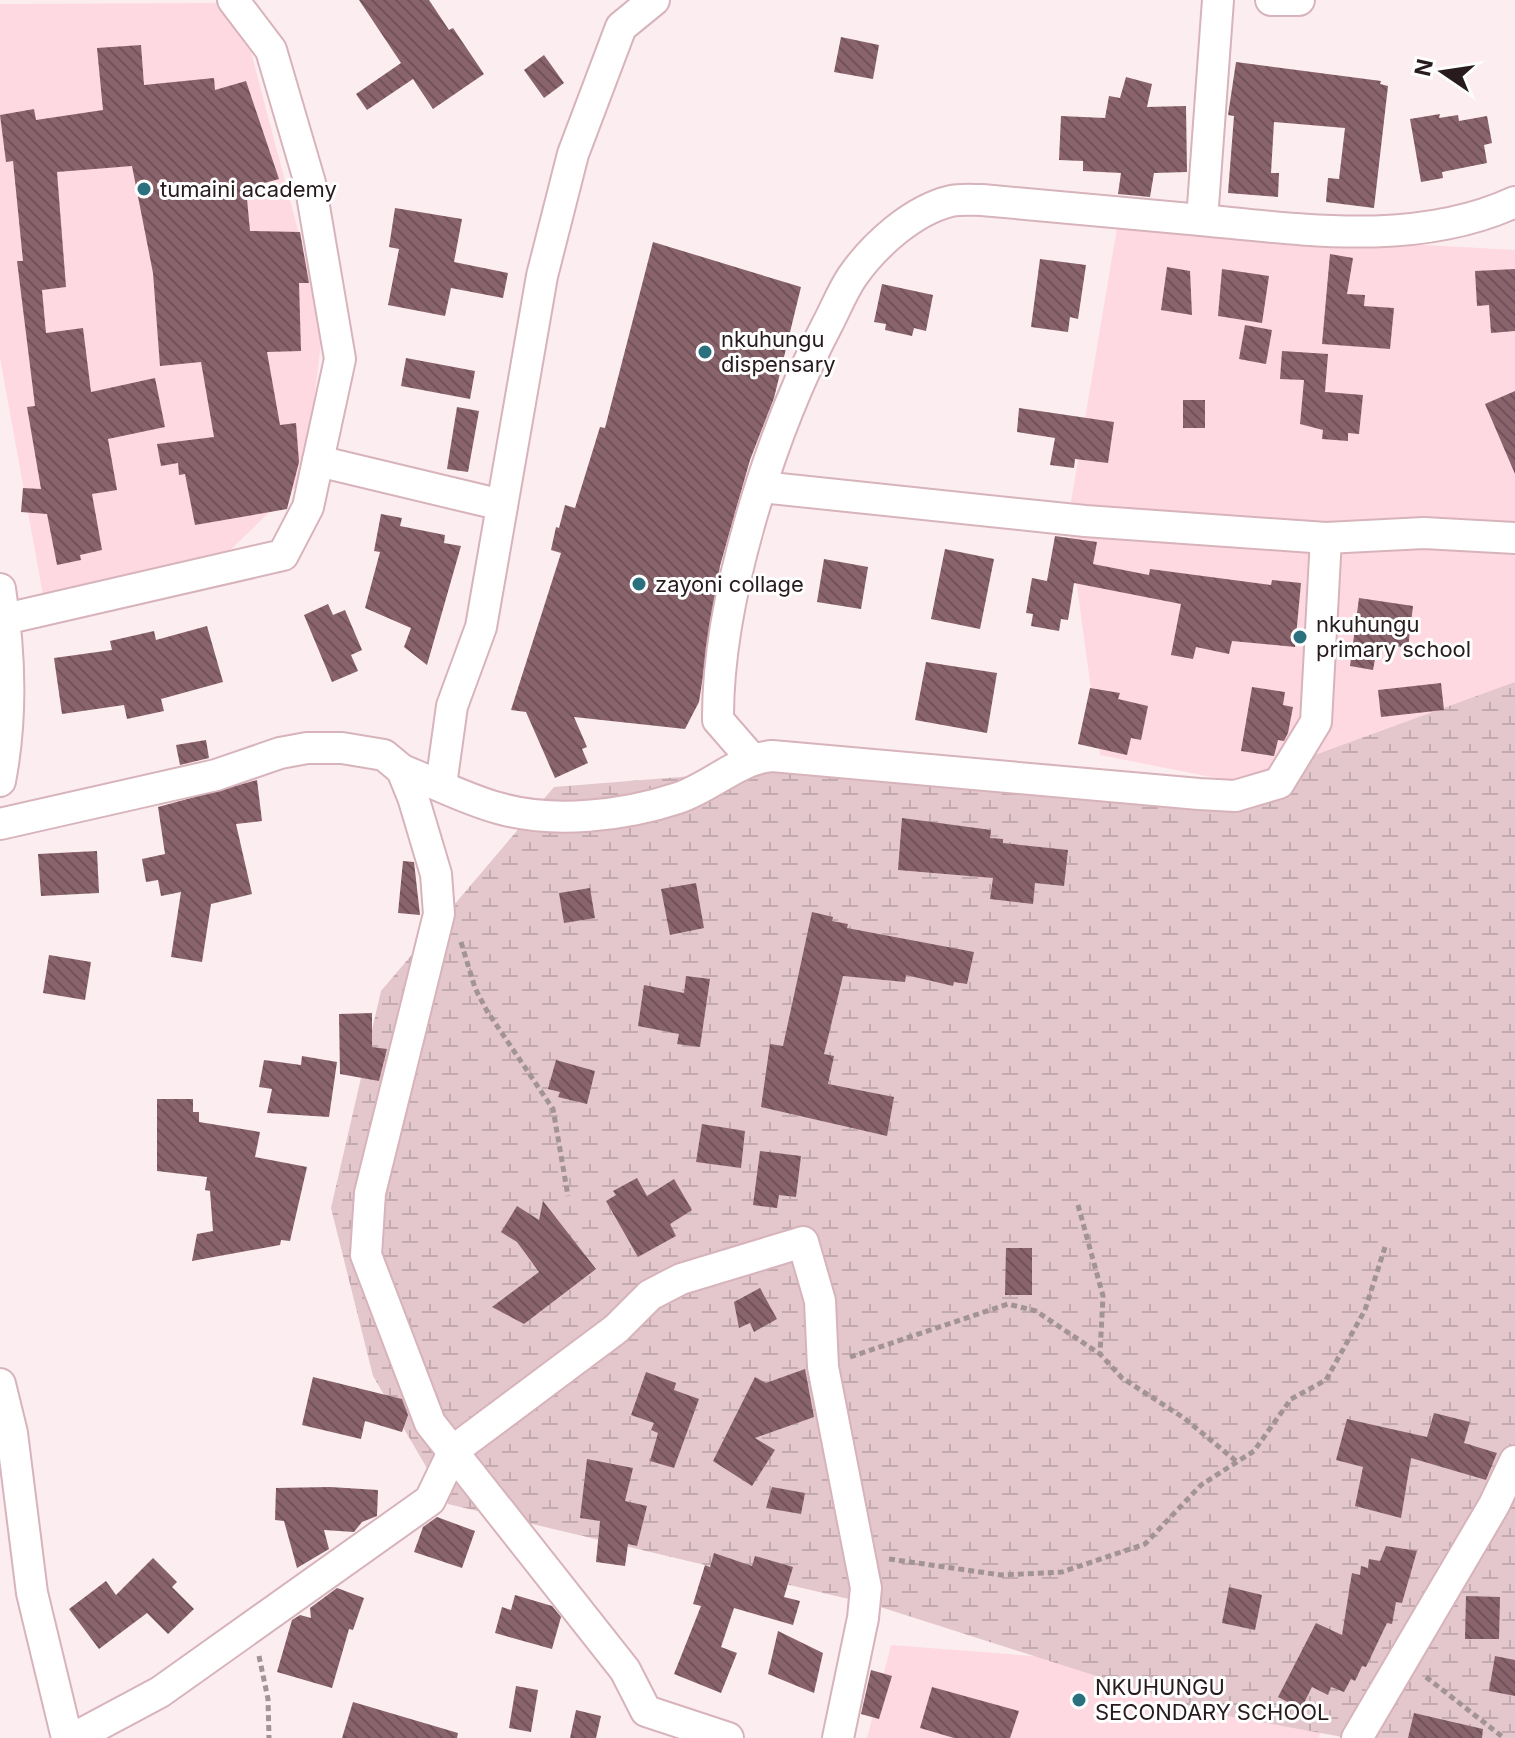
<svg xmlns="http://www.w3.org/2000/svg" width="1515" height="1738" font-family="Inter,sans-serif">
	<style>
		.built { fill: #fed9e1 }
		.wetland { fill: url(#wetland-marsh) }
		.building { fill: url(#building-back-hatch) }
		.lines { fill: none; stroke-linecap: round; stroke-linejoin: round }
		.minor-casing { stroke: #d7b3bb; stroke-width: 34 }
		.path { stroke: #a29396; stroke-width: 5; stroke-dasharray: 6 4; stroke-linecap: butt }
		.minor { stroke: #fff; stroke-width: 30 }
		.poi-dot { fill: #2b707f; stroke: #fefefe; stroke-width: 3 }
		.labels { text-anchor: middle; stroke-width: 6; stroke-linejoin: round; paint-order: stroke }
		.poi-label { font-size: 22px; fill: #281b1e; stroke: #fefefe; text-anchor: start }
	</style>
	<defs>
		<pattern id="wetland-marsh" width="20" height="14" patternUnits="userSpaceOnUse" patternTransform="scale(2)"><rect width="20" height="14" fill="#e3c7cc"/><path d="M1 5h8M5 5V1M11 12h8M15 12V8" fill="none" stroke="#c3aaaf"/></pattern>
		<pattern id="building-back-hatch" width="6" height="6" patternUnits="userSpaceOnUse" patternTransform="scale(2)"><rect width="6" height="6" fill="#8a646c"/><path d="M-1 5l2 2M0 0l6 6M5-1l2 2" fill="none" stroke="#715258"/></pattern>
	</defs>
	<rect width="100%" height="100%" fill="#fcedf0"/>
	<g class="built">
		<polygon points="215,3 251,52 323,325 305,478 224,556 43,595 0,358 0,4"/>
		<polygon points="1117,228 1515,250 1515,837 1100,755 1068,520"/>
		<polygon points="891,1645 1240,1672 1321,1728 1319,1738 867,1738"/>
	</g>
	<polygon class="wetland" points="1515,682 1515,1738 1348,1738 1212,1713 874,1605 448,1504 373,1376 331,1208 381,991 554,787 892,760 1197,798"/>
	<g class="building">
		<polygon points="359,0 429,0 449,30 453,28 484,74 433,109 413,79 367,110 356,94 401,63"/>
		<polygon points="841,37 879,45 873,79 834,72"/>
		<polygon points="141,45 144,85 214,78 215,90 246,81 279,179 246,188 250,231 300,232 309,283 299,283 301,351 267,352 280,425 296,423 299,462 287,509 195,525 185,474 179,475 178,463 161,466 157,444 214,437 201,362 160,366 153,273 132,166 57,172 66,287 42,290 46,333 83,328 91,392 155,378 165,427 108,439 117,490 92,494 102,550 80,555 81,560 57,565 47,514 21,512 23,488 41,489 27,407 35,406 17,261 23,261 13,161 6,162 0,115 34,109 36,120 103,110 97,48"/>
		<polygon points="544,55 564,83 544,98 524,70"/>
		<polygon points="1236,62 1381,81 1380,84 1388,86 1374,208 1326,202 1328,178 1339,179 1345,128 1298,124 1274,122 1271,173 1279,173 1278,197 1228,193 1234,116 1228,115"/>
		<polygon points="1126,77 1152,84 1147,107 1186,106 1187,172 1154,173 1150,197 1118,194 1121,173 1083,171 1083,161 1059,160 1061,116 1105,118 1109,96 1120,98"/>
		<polygon points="1440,114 1439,118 1458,115 1459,121 1487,116 1492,143 1484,145 1487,163 1442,172 1443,178 1421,182 1410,119"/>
		<polygon points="395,208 462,219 454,262 508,273 503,298 451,288 445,316 388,305 399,249 389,247"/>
		<polygon points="653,242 801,287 774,398 750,460 720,566 699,702 685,729 574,717 587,747 582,749 588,763 555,778 526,712 511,710 561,553 551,550 556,527 559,528 565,505 575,508 600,427 605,428"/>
		<polygon points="1330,254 1353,258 1347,294 1365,295 1364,306 1394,308 1390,349 1322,344"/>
		<polygon points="1040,259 1086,265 1078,319 1070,317 1068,332 1031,327"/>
		<polygon points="1167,267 1190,271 1192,315 1161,310"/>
		<polygon points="1222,269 1269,276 1262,323 1218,316"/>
		<polygon points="1515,269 1515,331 1491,333 1489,305 1477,306 1475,271"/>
		<polygon points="882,284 933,295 926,331 914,328 912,336 885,330 886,324 874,322"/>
		<polygon points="1245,325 1272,330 1266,364 1239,359"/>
		<polygon points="1282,351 1328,354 1325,392 1363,395 1359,434 1348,433 1348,441 1322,439 1323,430 1300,424 1304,380 1280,379"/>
		<polygon points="406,358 475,371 470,399 401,386"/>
		<polygon points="1515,391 1515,474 1485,404"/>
		<rect x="1183" y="400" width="22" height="28"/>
		<polygon points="457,407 479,411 468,472 447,469"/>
		<polygon points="1019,408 1114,422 1108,463 1075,459 1074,468 1050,465 1055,438 1017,432"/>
		<polygon points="381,514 402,518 400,526 445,535 444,543 461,546 427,665 404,647 411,628 365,608 380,552 374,551"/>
		<polygon points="1055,536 1097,542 1093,564 1149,575 1150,569 1271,585 1272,580 1301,583 1295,647 1232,641 1229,654 1196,647 1193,659 1171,655 1181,604 1074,583 1068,620 1061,619 1059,631 1031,626 1033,614 1026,613 1032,578 1047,581"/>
		<polygon points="945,549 994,559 980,629 931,619"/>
		<polygon points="824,559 868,567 861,609 817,602"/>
		<polygon points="1359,598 1413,606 1408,648 1378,643 1373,670 1350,666"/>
		<polygon points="328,604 333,615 345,610 362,650 351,655 358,671 332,682 304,615"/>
		<polygon points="207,626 223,682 161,699 164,711 127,719 124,705 62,714 54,658 112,650 110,641 154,631 156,640"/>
		<polygon points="926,662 997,673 987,733 915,720"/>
		<polygon points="1441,683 1444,710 1381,717 1378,690"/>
		<polygon points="1252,687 1285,692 1283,705 1293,707 1288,733 1284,741 1278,740 1274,756 1241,751"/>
		<polygon points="1090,688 1120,693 1118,699 1148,706 1141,740 1131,738 1127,755 1078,744"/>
		<polygon points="206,740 209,758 180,765 176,745"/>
		<polygon points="257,780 262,821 236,824 252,894 211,904 202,962 171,957 181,892 161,896 158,880 146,882 142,859 165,854 158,807"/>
		<polygon points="902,818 991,830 990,838 1003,839 1003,843 1068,850 1064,886 1035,883 1033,904 990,899 993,878 898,870"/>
		<polygon points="97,851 99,893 41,896 38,854"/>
		<polygon points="403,861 414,862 420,915 398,913"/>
		<polygon points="696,883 704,928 670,935 661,889"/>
		<polygon points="590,888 595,918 564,923 559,893"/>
		<polygon points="812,912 833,917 832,921 848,924 847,928 974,952 967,984 954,982 953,986 906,975 905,982 843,976 824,1054 834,1056 828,1084 894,1097 887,1136 761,1107 770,1044 783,1046"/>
		<polygon points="49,955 91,962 85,1000 43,993"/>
		<polygon points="686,976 710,979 700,1047 677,1044 679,1034 638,1026 644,985 684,993"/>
		<polygon points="372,1013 372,1047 387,1049 379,1081 340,1074 339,1014"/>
		<polygon points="302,1056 337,1062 329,1117 267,1113 272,1089 259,1087 264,1060 301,1065"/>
		<polygon points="556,1060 595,1071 587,1104 558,1097 560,1092 548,1089"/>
		<polygon points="157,1099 193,1099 193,1112 199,1112 199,1122 260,1132 255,1157 307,1167 290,1241 281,1240 280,1245 192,1261 197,1234 213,1231 210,1191 205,1190 207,1177 157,1171"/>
		<polygon points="702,1124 745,1131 741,1168 696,1162"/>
		<polygon points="760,1151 801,1156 796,1197 779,1195 777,1208 753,1205"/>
		<polygon points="637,1178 647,1196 674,1179 692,1210 670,1224 676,1236 638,1257 606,1201 616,1195 613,1191"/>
		<polygon points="543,1201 596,1269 524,1324 492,1307 539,1272 517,1242 501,1232 517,1206 539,1220"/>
		<polygon points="1006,1248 1032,1248 1032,1295 1005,1295"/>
		<polygon points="760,1288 777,1319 754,1332 750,1323 739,1328 734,1302"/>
		<polygon points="805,1369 814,1417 755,1438 775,1450 752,1486 713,1461 755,1377 766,1383"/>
		<polygon points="646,1372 676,1383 674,1390 699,1399 674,1468 650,1461 658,1433 651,1430 654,1423 631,1415"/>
		<polygon points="313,1377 402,1399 408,1415 402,1432 365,1421 361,1439 302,1425"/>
		<polygon points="1434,1413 1470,1422 1464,1443 1497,1453 1486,1480 1411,1458 1401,1518 1355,1506 1363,1467 1336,1460 1347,1419 1427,1437"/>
		<polygon points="587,1459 633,1468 625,1501 647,1506 637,1546 628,1544 625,1566 596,1562 600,1521 580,1518"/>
		<polygon points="330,1487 378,1490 377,1516 362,1522 354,1532 324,1530 329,1549 297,1568 284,1521 275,1520 276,1488"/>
		<polygon points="772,1487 805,1493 801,1514 766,1508"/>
		<polygon points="437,1517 475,1531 462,1568 414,1552 423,1527"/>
		<polygon points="1386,1546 1417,1551 1402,1603 1396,1602 1392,1624 1387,1623 1366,1667 1362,1666 1355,1681 1351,1679 1344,1692 1331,1687 1328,1695 1312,1687 1301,1709 1278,1697 1316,1623 1342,1635 1352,1573 1360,1575 1361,1566 1368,1568 1369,1559 1380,1561"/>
		<polygon points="714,1553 752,1566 755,1556 793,1567 784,1597 800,1601 793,1625 734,1608 721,1647 737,1653 721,1693 674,1674 701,1606 693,1604 705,1565 710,1567"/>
		<polygon points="153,1558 177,1582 172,1587 194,1609 168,1634 147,1613 99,1649 69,1609 106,1581 116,1595"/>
		<polygon points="1229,1587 1262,1595 1255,1630 1222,1623"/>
		<polygon points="337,1588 364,1598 353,1630 349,1629 332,1688 277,1672 292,1620 300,1615 311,1618 310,1608"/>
		<polygon points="515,1595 552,1606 561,1617 552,1649 495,1633 502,1607 511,1610"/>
		<polygon points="1466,1596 1500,1597 1499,1639 1465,1639"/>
		<polygon points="778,1631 823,1653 814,1693 768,1674"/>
		<polygon points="1495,1656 1515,1660 1515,1696 1489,1691"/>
		<polygon points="871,1670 892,1676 879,1719 861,1714"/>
		<polygon points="516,1686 538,1690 531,1732 509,1728"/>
		<polygon points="932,1687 1019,1711 1010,1738 954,1738 920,1728"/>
		<polygon points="353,1702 458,1733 457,1738 342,1738"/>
		<polygon points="576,1710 601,1716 596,1738 570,1738"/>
		<polygon points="1414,1713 1483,1729 1482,1738 1408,1738"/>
	</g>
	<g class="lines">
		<defs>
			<g id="minor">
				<polyline points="1271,0 1299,0"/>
				<polyline points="1202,220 1218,0"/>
				<polyline points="318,461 502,505"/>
				<polyline points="761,487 1085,521 1326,538 1424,533 1515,538"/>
				<path d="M0 589C10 652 12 719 0 781"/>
				<polyline points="5,619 283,555 308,507 340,359 310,183 271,50 233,0"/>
				<path d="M751 758 718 720C717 600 771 432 827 325 835 310 842 292 852 277 874 245 913 210 951 201 960 199 972 200 982 200 1055 207 1128 213 1201 220 1305 230 1417 247 1515 202"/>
				<path d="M402 770C433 782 465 799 498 808 553 824 624 816 678 798 711 787 738 759 772 756L1199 794 1235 796 1279 783 1316 722 1326 538"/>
				<polyline points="441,785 452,706 481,627 542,276 573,154 621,27 654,0"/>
				<polyline points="0,824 216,775 280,753 307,748 342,748 384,755 402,770 413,797 436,874 439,914 370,1193 366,1255 430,1423 625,1670 646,1711 728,1738"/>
				<polyline points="0,1384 12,1433 32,1593 67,1738"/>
				<polyline points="74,1738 160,1692 430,1500 454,1450 616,1329 650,1295 681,1279 803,1242 820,1301 823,1367 866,1588 863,1618 838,1738"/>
				<polyline points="1357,1738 1494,1505 1515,1461"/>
			</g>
		</defs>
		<use href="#minor" class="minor-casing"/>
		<g class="path">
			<polyline points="461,942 475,988 487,1011 553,1109 568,1196"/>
			<polyline points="1078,1205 1103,1296 1100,1354 1122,1378 1184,1418 1236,1461"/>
			<polyline points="850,1357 1008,1304 1036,1311 1100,1354"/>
			<polyline points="889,1559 1001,1575 1062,1572 1145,1544 1201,1485 1254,1451 1291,1399 1326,1380 1365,1310 1386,1244"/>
			<polyline points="259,1656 268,1699 269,1738"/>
			<polyline points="1426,1677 1504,1738"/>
		</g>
		<use href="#minor" class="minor"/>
	</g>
	<g class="poi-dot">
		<circle cx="144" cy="189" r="8"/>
		<circle cx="705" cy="352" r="8"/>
		<circle cx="639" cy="584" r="8"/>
		<circle cx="1300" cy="637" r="8"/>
		<circle cx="1079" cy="1700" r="8"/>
	</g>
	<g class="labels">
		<g class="poi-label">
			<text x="160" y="197">tumaini academy</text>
			<text x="721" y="347">nkuhungu<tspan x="721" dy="25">dispensary</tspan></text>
			<text x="655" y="592">zayoni collage</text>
			<text x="1316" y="632">nkuhungu<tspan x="1316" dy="25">primary school</tspan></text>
			<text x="1095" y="1695">NKUHUNGU<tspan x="1095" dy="25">SECONDARY SCHOOL</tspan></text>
		</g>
	</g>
	<g transform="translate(1443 72) rotate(283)" stroke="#fefefe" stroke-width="6" paint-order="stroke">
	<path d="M0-6L14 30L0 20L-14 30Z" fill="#281b1e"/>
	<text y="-12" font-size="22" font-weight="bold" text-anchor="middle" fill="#281b1e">N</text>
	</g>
</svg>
